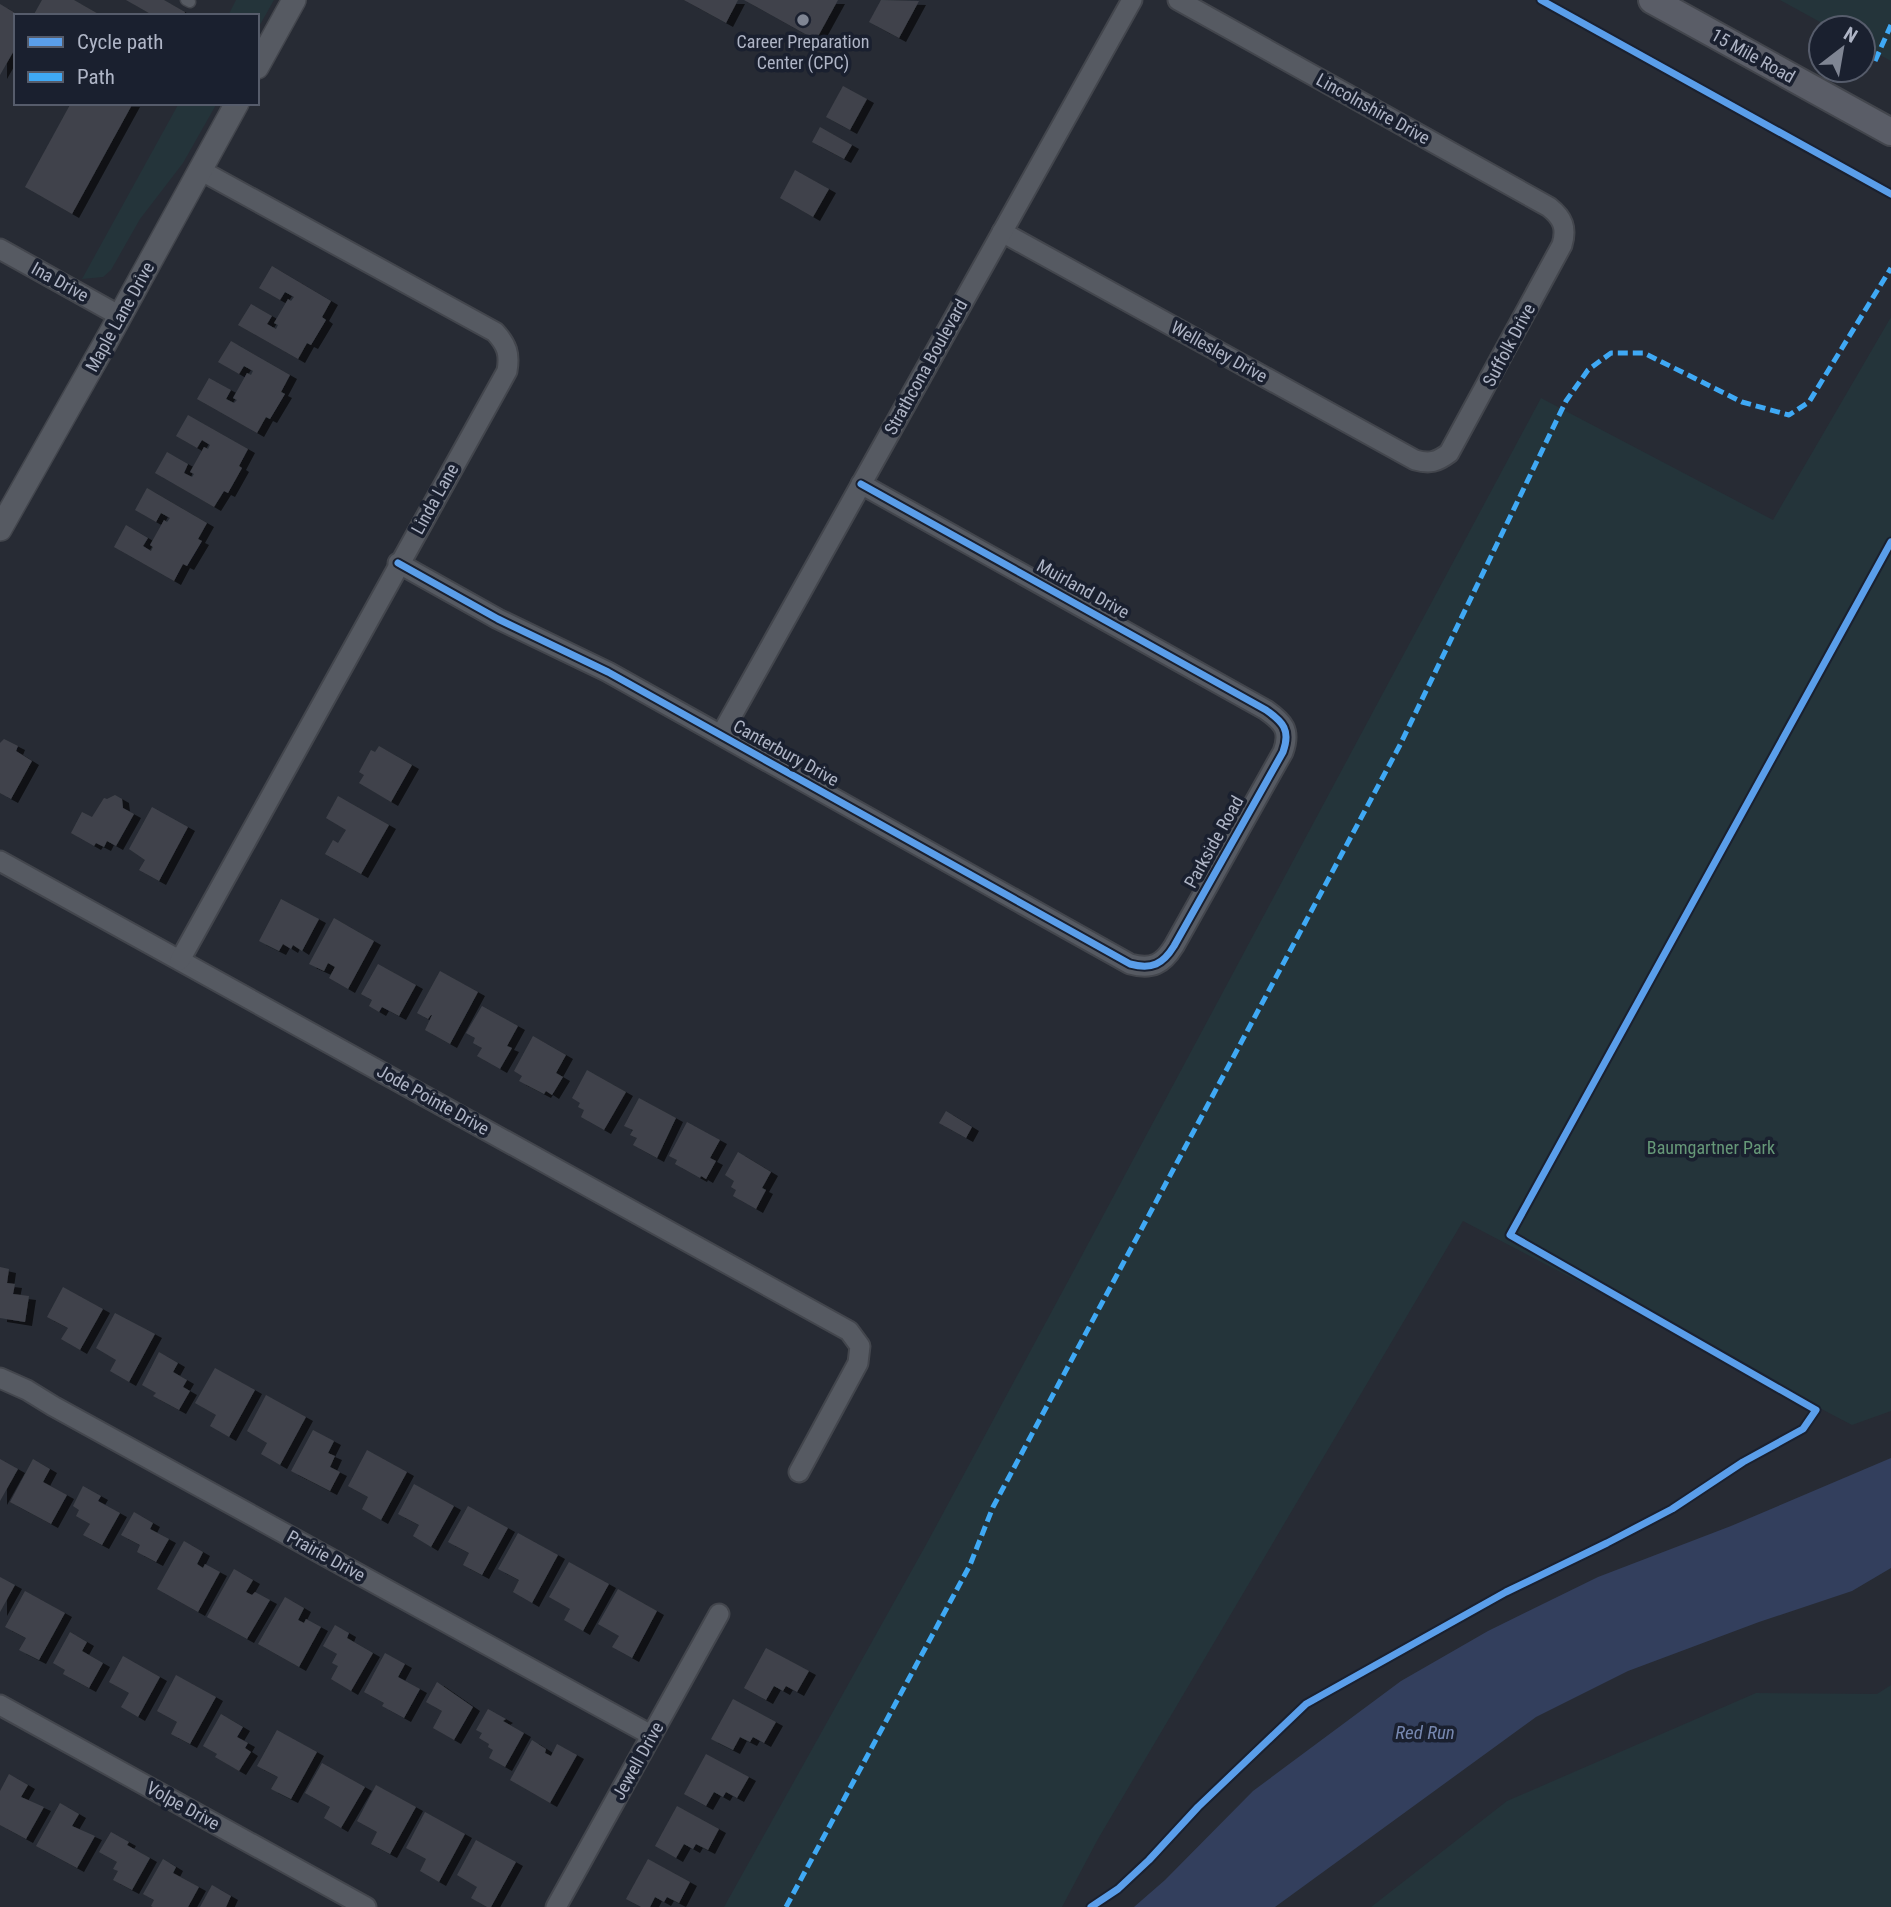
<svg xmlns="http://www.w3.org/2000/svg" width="1891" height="1907" font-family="'Roboto Condensed',sans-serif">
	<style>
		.green { fill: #24343a }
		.water { fill: #333f5d }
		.building { fill: #40434b; filter: url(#shadow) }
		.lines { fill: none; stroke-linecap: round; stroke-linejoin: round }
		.service-casing { stroke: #43464d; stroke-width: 13 }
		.minor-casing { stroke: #43464d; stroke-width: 23 }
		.tertiary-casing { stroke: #43464d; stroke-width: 26 }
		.secondary-casing { stroke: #43464d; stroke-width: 30 }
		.service { stroke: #565a62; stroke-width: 10 }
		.minor { stroke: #565a62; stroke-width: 19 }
		.tertiary { stroke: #565a62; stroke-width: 23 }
		.secondary { stroke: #5a5d67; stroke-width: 26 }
		.quiet { stroke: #3fa9f5; stroke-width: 5; stroke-dasharray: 10 5; stroke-linecap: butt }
		.cycleway-casing { stroke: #1a202f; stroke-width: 11 }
		.cycleway { stroke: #5a9eea; stroke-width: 7 }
		.poi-dot { fill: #7f8593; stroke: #1a202f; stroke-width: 2.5 }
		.labels { text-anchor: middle; stroke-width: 7; stroke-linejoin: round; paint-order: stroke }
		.poi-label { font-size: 18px; fill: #afb5c6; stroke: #1a202f }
		.street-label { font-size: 18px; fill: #afb5c6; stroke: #1a202f }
		.park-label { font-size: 18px; fill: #669878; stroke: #1a202f }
		.water-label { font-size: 19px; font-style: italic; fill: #7687af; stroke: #1a202f }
	</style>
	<defs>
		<filter id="shadow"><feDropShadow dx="7" dy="4" stdDeviation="0" flood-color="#0009"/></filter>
	</defs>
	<rect width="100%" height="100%" fill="#272b34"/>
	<g class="green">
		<polygon points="236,0 274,0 257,30 257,16 228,16"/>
		<polygon points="1780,0 1891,0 1891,61 1863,46 1863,28 1831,28"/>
		<polygon points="179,103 217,103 183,163 140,219 111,270 103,277 82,279"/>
		<polygon points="1891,317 1891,1411 1852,1425 1463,1221 1098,1839 1062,1907 724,1907 927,1543 1073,1272 1541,398 1773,520"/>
		<polygon points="1891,1685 1891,1907 1371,1907 1507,1801 1756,1693 1877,1694"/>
	</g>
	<polygon class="water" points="1891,1458 1891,1568 1852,1591 1759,1622 1628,1671 1536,1717 1275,1907 1134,1907 1165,1880 1253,1791 1401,1681 1488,1631 1598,1577 1731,1526"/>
	<g class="building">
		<polygon points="42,0 74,0 102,16 33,16"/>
		<polygon points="126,0 164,0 185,12 183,16 154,16"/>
		<polygon points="684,0 738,0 726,23"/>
		<polygon points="744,0 838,0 816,40"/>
		<polygon points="881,0 919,1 899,38 869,22"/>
		<polygon points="0,4 20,16 16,16 16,47 0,75"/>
		<polygon points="843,86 867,99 850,130 826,117"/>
		<polygon points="71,103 133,103 72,214 25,187"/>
		<polygon points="820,127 852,145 844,159 812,142"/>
		<polygon points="795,170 829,189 813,217 780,198"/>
		<polygon points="272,266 331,301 322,317 326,320 311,345 307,343 298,359 238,325 251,304 272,316 267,324 276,329 278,325 274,323 288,299 291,301 294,297 285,292 280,300 259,288"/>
		<polygon points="231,341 290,375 281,392 285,394 270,419 266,417 257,433 197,399 209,378 231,390 226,399 234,403 237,400 233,398 247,373 251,375 253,371 244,366 239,374 218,362"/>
		<polygon points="188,415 248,449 239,466 242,468 228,493 224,491 214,507 155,473 167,452 188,464 184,473 192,477 194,474 190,472 204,447 208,449 210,445 202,440 197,448 176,436"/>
		<polygon points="147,488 207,523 198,539 202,541 187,566 183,564 174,581 114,547 126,525 148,538 143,546 151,551 153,547 150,545 164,520 167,522 170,518 161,513 156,522 135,510"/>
		<polygon points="4,739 18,746 16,751 32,761 11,799 0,793 0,743"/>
		<polygon points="379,746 412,765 391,802 359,783 364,775 359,772 371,750 375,752"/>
		<polygon points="115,795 122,799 123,808 134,814 116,846 107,841 104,847 96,843 94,846 71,833 82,812 92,817 104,798 107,799"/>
		<polygon points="338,796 389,825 361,874 325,854 333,840 338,843 346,830 326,818"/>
		<polygon points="152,807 188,827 159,881 139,870 145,860 129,849"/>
		<polygon points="281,899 319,919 302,951 293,945 291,949 283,944 279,951 259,941"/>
		<polygon points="334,918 374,941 348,989 329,978 335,967 328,963 324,971 309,964"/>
		<polygon points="378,964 416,985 399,1016 382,1007 379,1012 369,1006 372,1000 361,994"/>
		<polygon points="440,971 478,992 450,1044 425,1030 432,1015 431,1015 428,1019 417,1013"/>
		<polygon points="482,1006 518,1026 507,1046 512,1048 500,1069 477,1056 482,1048 473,1043 475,1038 466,1033"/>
		<polygon points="533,1036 566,1055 556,1073 563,1077 552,1095 546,1091 544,1094 519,1081 522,1076 514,1071"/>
		<polygon points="587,1070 626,1092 604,1130 581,1117 584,1110 578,1107 580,1103 572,1098"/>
		<polygon points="639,1098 676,1118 657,1158 633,1145 637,1138 630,1135 633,1130 624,1126"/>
		<polygon points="946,1111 972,1127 966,1138 939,1123"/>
		<polygon points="687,1122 720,1140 710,1158 716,1161 706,1179 701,1176 700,1178 675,1164 677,1160 669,1156"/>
		<polygon points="738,1152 771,1172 762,1188 766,1190 756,1209 733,1196 736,1190 731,1187 734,1181 725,1175"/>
		<polygon points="0,1267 9,1269 7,1283 15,1284 13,1294 29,1296 25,1322 0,1318"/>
		<polygon points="63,1287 103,1309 80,1350 61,1339 68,1328 47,1317"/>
		<polygon points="115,1313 155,1334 129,1382 110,1371 116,1360 96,1348"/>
		<polygon points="159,1352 178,1363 173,1372 187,1380 183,1387 190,1391 179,1410 153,1396 156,1393 142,1385"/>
		<polygon points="215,1368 255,1390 229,1437 210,1426 216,1415 195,1403"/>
		<polygon points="266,1395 306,1417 280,1465 261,1454 267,1443 247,1431"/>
		<polygon points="313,1430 334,1441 328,1453 335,1456 330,1467 340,1472 330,1491 291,1471"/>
		<polygon points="367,1450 407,1472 381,1520 362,1509 368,1497 348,1486"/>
		<polygon points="0,1459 18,1469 0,1501"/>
		<polygon points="33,1459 50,1469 43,1482 67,1495 51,1524 10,1502"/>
		<polygon points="414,1484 454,1506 431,1547 413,1536 419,1525 398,1514"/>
		<polygon points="83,1486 101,1496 98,1501 120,1513 102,1545 83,1535 90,1524 76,1516 79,1510 73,1506"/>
		<polygon points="468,1506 508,1528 482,1575 463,1565 469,1553 448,1542"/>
		<polygon points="134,1512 153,1523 150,1529 169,1539 156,1562 137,1552 140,1545 121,1535"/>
		<polygon points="518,1533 558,1555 532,1603 513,1592 519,1580 498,1569"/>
		<polygon points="184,1541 203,1552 197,1564 203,1568 205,1564 220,1572 198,1612 157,1589"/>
		<polygon points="569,1562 609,1584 583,1631 564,1620 570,1609 549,1597"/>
		<polygon points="234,1569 253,1580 246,1592 252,1595 255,1592 270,1600 247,1639 207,1617"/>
		<polygon points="0,1577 15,1585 0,1612"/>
		<polygon points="618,1589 657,1611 632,1658 612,1647 619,1636 598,1624"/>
		<polygon points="25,1591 65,1613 39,1660 19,1650 26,1638 5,1627"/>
		<polygon points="285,1597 304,1608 298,1620 304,1623 306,1619 321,1627 299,1667 258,1644"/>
		<polygon points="335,1625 349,1633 347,1638 373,1653 351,1691 331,1679 338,1666 332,1663 337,1654 323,1646"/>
		<polygon points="70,1632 87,1642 82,1651 103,1663 89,1688 63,1674 65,1670 53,1663"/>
		<polygon points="766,1648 809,1671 797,1692 786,1686 783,1691 774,1686 766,1700 744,1688"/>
		<polygon points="385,1653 405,1664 398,1677 420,1689 404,1718 382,1706 384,1703 364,1692"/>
		<polygon points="123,1656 160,1677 138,1717 121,1707 129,1693 109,1682"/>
		<polygon points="176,1675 216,1697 190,1744 171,1734 177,1722 157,1711"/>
		<polygon points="437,1682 473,1707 454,1740 433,1728 442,1711 426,1702"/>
		<polygon points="733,1699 776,1722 764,1743 753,1737 750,1742 740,1737 733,1750 711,1739"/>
		<polygon points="488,1709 506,1719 503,1721 524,1733 505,1767 489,1758 493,1750 488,1747 489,1744 479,1738 482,1733 476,1730"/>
		<polygon points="221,1714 243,1727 237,1737 248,1743 245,1748 251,1752 239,1771 215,1757 217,1754 203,1746"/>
		<polygon points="277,1730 317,1752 291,1799 271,1789 278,1777 257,1766"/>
		<polygon points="532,1740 546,1749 545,1753 551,1756 557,1744 577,1755 550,1803 510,1780"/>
		<polygon points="706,1754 749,1777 737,1798 726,1792 723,1797 714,1792 706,1806 684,1794"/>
		<polygon points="322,1763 365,1787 341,1828 324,1818 330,1807 305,1793"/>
		<polygon points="9,1774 28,1785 21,1797 44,1807 26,1839 0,1825 0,1791"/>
		<polygon points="376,1785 416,1807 390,1854 371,1844 377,1832 357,1821"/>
		<polygon points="60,1803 79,1814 72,1826 95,1836 77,1868 36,1846"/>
		<polygon points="677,1806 719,1829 708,1850 696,1844 693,1849 684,1844 676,1858 655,1846"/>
		<polygon points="425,1812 465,1834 439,1882 420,1871 426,1859 406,1848"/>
		<polygon points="111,1832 129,1842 127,1845 150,1858 132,1890 113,1880 118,1871 113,1869 117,1862 99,1852"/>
		<polygon points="476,1840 516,1862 491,1907 487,1907 471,1898 477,1887 457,1875"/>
		<polygon points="163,1859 176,1867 173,1873 199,1887 188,1907 153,1907 151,1906 154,1900 143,1894"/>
		<polygon points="648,1859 690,1882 679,1903 667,1897 664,1902 655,1897 650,1907 641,1907 626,1899"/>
		<polygon points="212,1885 231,1896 226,1907 200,1907"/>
	</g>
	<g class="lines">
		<defs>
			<polyline id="service" points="186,0 190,2"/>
			<g id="minor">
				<path d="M1002 232 1415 460C1430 464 1437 462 1449 453L1562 245C1567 228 1563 218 1549 207L1178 0"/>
				<polyline points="0,249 120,316"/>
				<path d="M398 563 498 619 608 672 1130 964C1152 970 1163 964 1174 946L1283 752C1291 730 1283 722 1266 710L861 484"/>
				<polyline points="721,735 1132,0"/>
				<polyline points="0,861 849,1331 860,1346 858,1363 799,1472"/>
				<path d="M180 960 507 371C510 354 507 345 495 332L200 170"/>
				<polyline points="0,1378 27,1390 53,1406 651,1735"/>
				<polyline points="0,1705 366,1907"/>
				<polyline points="556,1907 719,1614"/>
			</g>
			<g id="tertiary">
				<polyline points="257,67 294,0"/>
				<polyline points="0,529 108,338 237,103"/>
			</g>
			<polyline id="secondary" points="1652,0 1891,132"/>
		</defs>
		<use href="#service" class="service-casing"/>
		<use href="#minor" class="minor-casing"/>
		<use href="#tertiary" class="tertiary-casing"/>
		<use href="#secondary" class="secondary-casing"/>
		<use href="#service" class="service"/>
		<use href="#minor" class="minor"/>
		<use href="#tertiary" class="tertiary"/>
		<use href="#secondary" class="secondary"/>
		<g class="quiet">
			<polyline points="1875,61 1891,25"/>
			<polyline points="786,1907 970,1565 993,1507 1400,745 1566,401 1588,370 1611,353 1644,353 1742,402 1789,415 1809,402 1891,268"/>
		</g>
		<defs>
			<g id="cycleway">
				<polyline points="1541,0 1891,194"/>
				<path d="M398 563 498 619 608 672 1130 964C1152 970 1163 964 1174 946L1283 752C1291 730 1283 722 1266 710L861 484"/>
				<polyline points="1091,1907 1118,1889 1149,1860 1198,1807 1306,1704 1506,1592 1607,1543 1672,1509 1743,1462 1803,1429 1816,1410 1510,1235 1891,542"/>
			</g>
		</defs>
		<use href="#cycleway" class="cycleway-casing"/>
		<use href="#cycleway" class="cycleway"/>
	</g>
	<circle class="poi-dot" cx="803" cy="20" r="7"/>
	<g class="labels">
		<g class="poi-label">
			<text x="803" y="48">Career Preparation<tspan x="803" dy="21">Center (CPC)</tspan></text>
		</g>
		<g class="street-label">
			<text transform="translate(1753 56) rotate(29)" y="6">15 Mile Road</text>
			<text transform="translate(1373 109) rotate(29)" y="6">Lincolnshire Drive</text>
			<text transform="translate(60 282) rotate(29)" y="6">Ina Drive</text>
			<text transform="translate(120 317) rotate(-61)" y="6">Maple Lane Drive</text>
			<text transform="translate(1509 345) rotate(-62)" y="6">Suffolk Drive</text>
			<text transform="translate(1219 352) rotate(29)" y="6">Wellesley Drive</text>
			<text transform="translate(926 367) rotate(-61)" y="6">Strathcona Boulevard</text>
			<text transform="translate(435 499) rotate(-61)" y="6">Linda Lane</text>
			<text transform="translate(1083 589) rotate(29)" y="6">Muirland Drive</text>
			<text transform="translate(786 753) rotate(29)" y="6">Canterbury Drive</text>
			<text transform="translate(1214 842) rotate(-61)" y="6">Parkside Road</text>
			<text transform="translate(433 1100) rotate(29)" y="6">Jode Pointe Drive</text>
			<text transform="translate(326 1556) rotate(29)" y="6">Prairie Drive</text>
			<text transform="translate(638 1761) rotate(-61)" y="6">Jewell Drive</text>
			<text transform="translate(183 1806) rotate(29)" y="6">Volpe Drive</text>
		</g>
		<g class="park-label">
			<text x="1711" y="1154">Baumgartner Park</text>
		</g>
		<g class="water-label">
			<text x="1425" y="1739">Red Run</text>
		</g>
	</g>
	<rect x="14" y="14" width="245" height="91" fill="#1a202f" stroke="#565c6b" stroke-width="2"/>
	<rect x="28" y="37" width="35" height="10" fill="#5a9eea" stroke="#565c6b" stroke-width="2"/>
	<text x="77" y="49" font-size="21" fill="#afb5c6">Cycle path</text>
	<rect x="28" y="72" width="35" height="10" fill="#3fa9f5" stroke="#565c6b" stroke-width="2"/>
	<text x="77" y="84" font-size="21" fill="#afb5c6">Path</text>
	<g transform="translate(1842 49) rotate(31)"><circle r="33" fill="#1a202f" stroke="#565c6b" stroke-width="2"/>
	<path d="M0-5L12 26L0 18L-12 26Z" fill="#7f8593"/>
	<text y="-10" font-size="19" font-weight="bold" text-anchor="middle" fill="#afb5c6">N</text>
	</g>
</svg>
